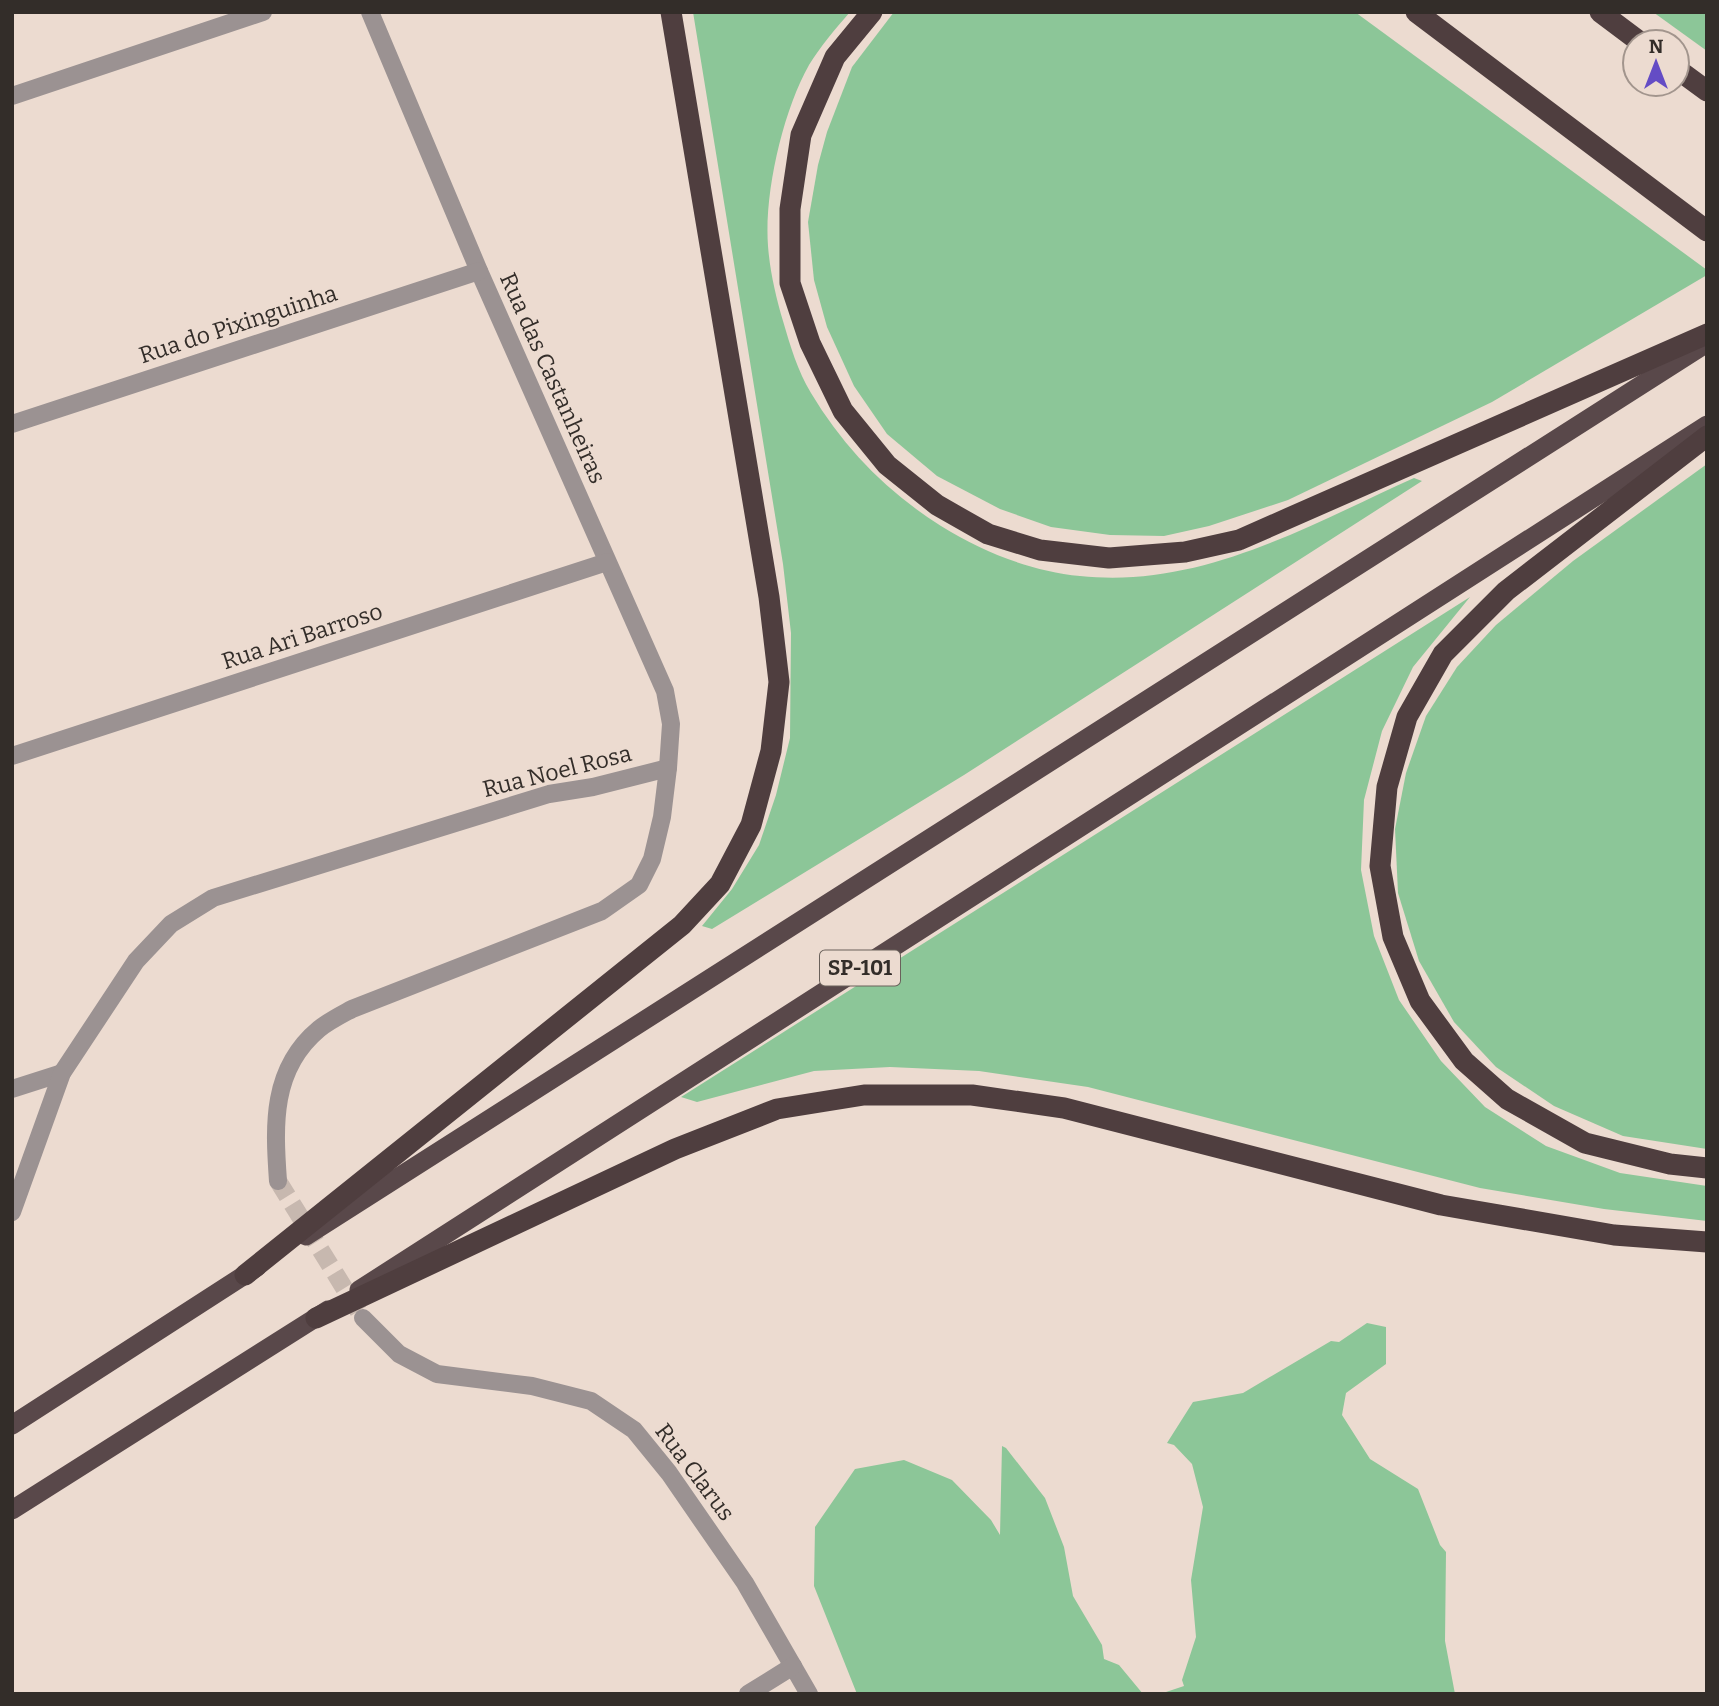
<svg xmlns="http://www.w3.org/2000/svg" width="1719" height="1706" font-family="Bitter,serif">
	<style>
		.green { fill: #8cc698 }
		.lines { fill: none; stroke-linecap: round; stroke-linejoin: round }
		.minor-tunnel { stroke: #c7b8af; stroke-width: 18; stroke-dasharray: 18 9; stroke-linecap: butt }
		.minor { stroke: #9b9292; stroke-width: 18 }
		.trunk { stroke: #59484a; stroke-width: 19 }
		.motorway { stroke: #4f3e3f; stroke-width: 21 }
		.labels { text-anchor: middle; stroke-width: 5; stroke-linejoin: round; paint-order: stroke }
		.shield { fill: #ecdbd0; stroke: #6a615b; stroke-width: 2 }
		.shield-label { font-size: 21px; font-weight: bold; fill: #332d29 }
		.street-label { font-size: 23px; fill: #332d29; stroke: #ecdbd0 }
	</style>
	<rect width="100%" height="100%" fill="#ecdbd0"/>
	<g class="green">
		<path d="M693 12H850C836 28 820 47 809 65 783 111 764 193 768 246 770 272 776 297 783 321 790 345 798 372 811 393 844 448 887 492 941 526 983 552 1030 571 1080 576 1201 589 1307 526 1414 478L1422 481 964 775 712 929 702 926 732 889 759 845 776 795 790 738 791 633 783 564Z"/>
		<polygon points="894,12 1355,12 1707,270 1707,275 1492,402 1288,500 1209,526 1164,536 1110,535 1051,527 1000,509 937,476 887,434 854,386 827,327 814,280 808,222 818,165 827,132 852,67"/>
		<polygon points="1653,12 1707,12 1707,51"/>
		<polygon points="1707,464 1707,1149 1623,1136 1554,1106 1496,1067 1454,1022 1419,961 1398,893 1395,829 1406,773 1426,716 1457,667 1496,625 1573,561"/>
		<polygon points="1470,597 1413,667 1382,731 1364,800 1361,870 1374,936 1399,1000 1441,1061 1485,1107 1546,1146 1620,1173 1707,1186 1707,1221 1604,1209 1480,1188 1088,1087 979,1071 890,1067 814,1071 697,1102 681,1097"/>
		<polygon points="1367,1323 1386,1327 1386,1364 1346,1393 1342,1415 1370,1459 1418,1489 1440,1545 1446,1552 1445,1641 1455,1694 1160,1694 1184,1686 1182,1680 1196,1637 1191,1580 1203,1507 1192,1464 1174,1445 1167,1443 1193,1402 1243,1393 1331,1341 1339,1342"/>
		<polygon points="1002,1446 1006,1448 1045,1498 1064,1547 1073,1596 1102,1645 1104,1659 1119,1665 1143,1694 857,1694 814,1586 815,1527 855,1469 904,1460 952,1480 991,1520 1000,1535"/>
	</g>
	<g class="lines">
		<polyline class="minor-tunnel" points="278,1181 359,1312"/>
		<g class="minor">
			<polyline points="370,12 479,271 665,691 671,724 668,768"/>
			<polyline points="12,96 263,12"/>
			<polyline points="12,424 479,271"/>
			<polyline points="12,756 607,562"/>
			<polyline points="12,1089 62,1073"/>
			<path d="M12 1212 62 1073 136 961 171 924 213 898 549 794 593 787 668 768 662 817 652 859 639 885 602 911 352 1009C341 1015 329 1021 319 1029 271 1069 274 1125 278 1181"/>
			<polyline points="363,1318 399,1354 437,1374 532,1386 591,1401 634,1430 669,1473 745,1583 809,1694"/>
			<polyline points="748,1694 793,1666"/>
		</g>
		<g class="trunk">
			<polyline points="306,1236 1707,343"/>
			<polyline points="359,1290 1707,425"/>
			<polyline points="12,1425 257,1267"/>
			<polyline points="12,1510 328,1310"/>
		</g>
		<g class="motorway">
			<polyline points="872,12 835,57 801,135 790,209 790,283 810,343 843,411 887,465 937,505 988,534 1040,550 1109,558 1185,552 1239,540 1707,334"/>
			<polyline points="1416,12 1707,231"/>
			<polyline points="1600,12 1640,42"/>
			<polyline points="1677,69 1707,91"/>
			<polyline points="1707,436 1506,591 1443,654 1407,717 1387,787 1380,866 1393,937 1420,1001 1464,1061 1507,1099 1585,1143 1670,1164 1707,1168"/>
			<polyline points="245,1275 682,925 720,884 751,825 771,751 779,682 769,597 671,12"/>
			<polyline points="316,1318 675,1149 777,1109 864,1095 972,1095 1064,1108 1441,1205 1614,1235 1707,1242"/>
		</g>
	</g>
	<g class="labels">
		<rect class="shield" x="820" y="950.5" width="80" height="35" rx="5"/>
		<g class="shield-label">
			<text x="860" y="975">SP-101</text>
		</g>
		<g class="street-label">
			<text transform="translate(238 324) rotate(-18)" y="8">Rua do Pixinguinha</text>
			<text transform="translate(553 378) rotate(66)" y="8">Rua das Castanheiras</text>
			<text transform="translate(302 636) rotate(-18)" y="8">Rua Ari Barroso</text>
			<text transform="translate(557 771) rotate(-14)" y="8">Rua Noel Rosa</text>
			<text transform="translate(695 1472) rotate(53)" y="8">Rua Clarus</text>
		</g>
	</g>
	<rect width="1719" height="1706" fill="none" stroke="#332d29" stroke-width="28"/>
	<g transform="translate(1656 63)"><circle r="33" fill="#ecdbd0" stroke="#a2958d" stroke-width="2"/>
	<path d="M0-5L12 26L0 18L-12 26Z" fill="#644cc5"/>
	<text y="-10" font-size="19" font-weight="bold" text-anchor="middle" fill="#332d29">N</text>
	</g>
</svg>
